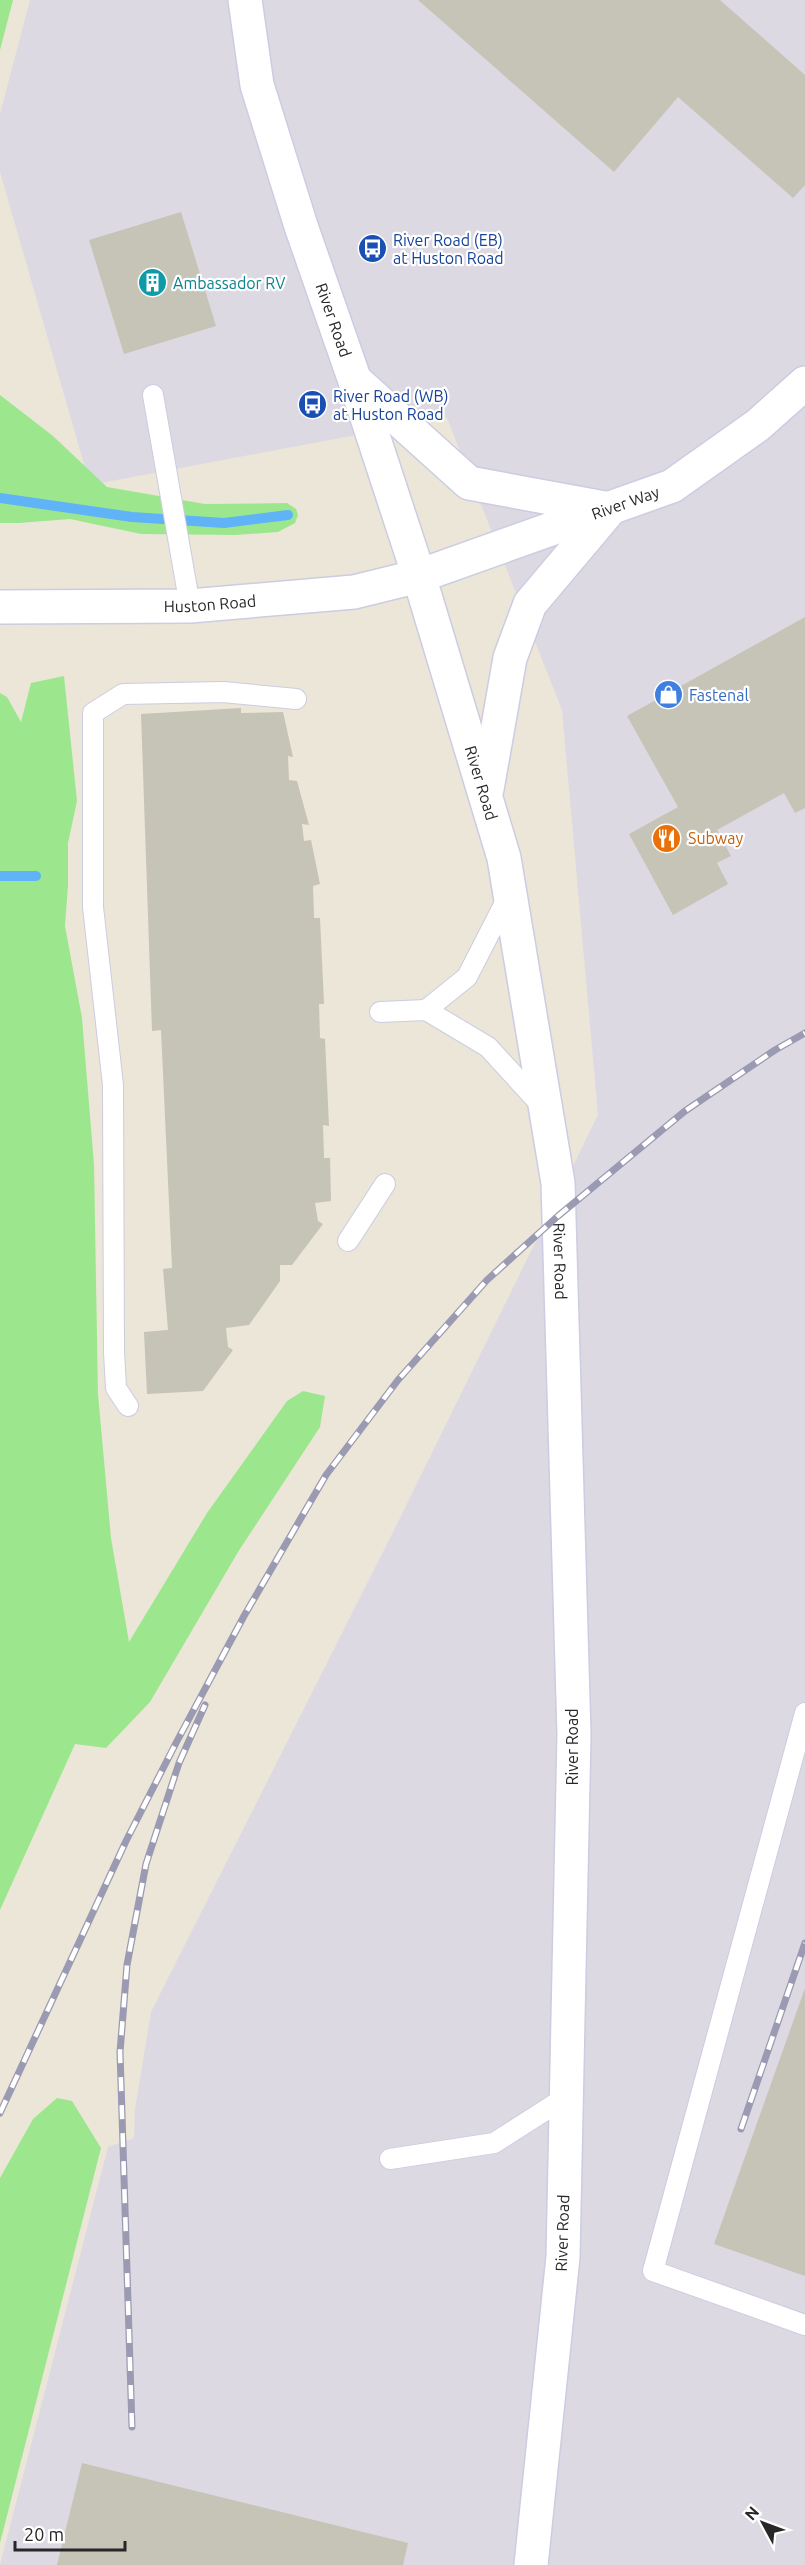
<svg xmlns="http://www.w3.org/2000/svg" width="805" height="2565" font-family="Ubuntu,sans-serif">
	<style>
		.industrial { fill: #ddd9e3 }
		.green { fill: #9ce78e }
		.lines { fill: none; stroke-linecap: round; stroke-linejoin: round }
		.stream { stroke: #60b3f7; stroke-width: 10 }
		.building { fill: #c6c3b7 }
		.service-casing { stroke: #cccce2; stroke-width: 22 }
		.minor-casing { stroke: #cccce2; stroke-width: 36 }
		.tertiary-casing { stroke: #cccce2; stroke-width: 36 }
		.secondary-casing { stroke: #cccce2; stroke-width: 36 }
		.service { stroke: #fff; stroke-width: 20 }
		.minor { stroke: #fff; stroke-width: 33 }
		.tertiary { stroke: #fff; stroke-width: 33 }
		.secondary { stroke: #fff; stroke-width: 33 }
		.rail-casing { stroke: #9b9ab3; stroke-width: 7 }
		.rail { stroke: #fff; stroke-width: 4.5; stroke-dasharray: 14; stroke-linecap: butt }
		.labels { text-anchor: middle; stroke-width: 4.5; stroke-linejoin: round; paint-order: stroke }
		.transit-label { font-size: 16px; fill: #164399; stroke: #fff; text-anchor: start }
		.culture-label { font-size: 16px; fill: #0d838f; stroke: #fff; text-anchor: start }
		.street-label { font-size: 16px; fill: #272727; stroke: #fff }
		.shop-label { font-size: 16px; fill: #366cbe; stroke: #fff; text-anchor: start }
		.food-label { font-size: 16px; fill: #c56008; stroke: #fff; text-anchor: start }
	</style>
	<rect width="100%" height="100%" fill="#ebe6d7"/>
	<polygon class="industrial" points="30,0 805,0 805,2565 0,2565 108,2147 134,2138 135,2109 151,2012 396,1526 598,1115 562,710 447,418 90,485 0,172 0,114"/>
	<g class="green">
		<polygon points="0,0 13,0 0,50"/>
		<polygon points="0,395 53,436 107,487 205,504 287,503 296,509 298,515 295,523 278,532 235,535 141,534 70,519 19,523 0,523"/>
		<polygon points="64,676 77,801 68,843 68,885 65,926 82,1018 94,1165 98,1394 111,1538 129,1642 207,1513 287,1401 303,1391 325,1396 320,1427 238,1552 150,1702 106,1748 75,1744 0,1910 0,693 7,697 21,722 31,683"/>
		<polygon points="57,2098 72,2101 101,2148 0,2543 0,2178 33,2119"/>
	</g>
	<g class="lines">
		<g class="stream">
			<polyline points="0,498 132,517 224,523 288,515"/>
			<polyline points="0,876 36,876"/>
		</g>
	</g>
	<g class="building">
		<polygon points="418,0 720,0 805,75 805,185 793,198 678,97 614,172"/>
		<polygon points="181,212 216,326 124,354 89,240"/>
		<polygon points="805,617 805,808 795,813 784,793 717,830 731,856 717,863 728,884 673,915 629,834 678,807 627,716"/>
		<polygon points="241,708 241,713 283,712 293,757 288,756 289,780 297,781 309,825 302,824 304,841 311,840 320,884 313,886 314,918 320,918 324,1004 319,1004 320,1038 325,1039 329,1126 323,1125 324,1158 330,1158 331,1201 315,1203 318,1221 323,1224 292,1265 280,1265 280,1281 249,1325 226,1328 228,1347 233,1350 203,1391 147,1394 144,1332 168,1330 163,1269 172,1268 161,1030 152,1031 141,714"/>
		<polygon points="805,1988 805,2276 714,2244"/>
		<polygon points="82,2463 408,2543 403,2565 57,2565"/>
	</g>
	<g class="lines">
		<defs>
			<g id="service">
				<polyline points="153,395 190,606"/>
				<polyline points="426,1010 467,977 509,895"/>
				<polyline points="380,1012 426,1010 488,1047 542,1106"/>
				<polyline points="348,1241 385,1184"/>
				<polyline points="128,1406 116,1388 114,1352 113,1085 93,907 93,713 123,694 223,692 296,699"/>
				<polyline points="805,1713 653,2271 805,2325"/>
				<polyline points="390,2159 494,2143 566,2097"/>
			</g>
			<g id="minor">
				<path id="s1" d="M0 607 190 606 354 592 419 576"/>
			</g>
			<g id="tertiary">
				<path id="s2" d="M419 576 672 486 758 425 805 383"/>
			</g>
			<g id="secondary">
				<path id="s3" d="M245 0 257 85 301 226 355 381 419 576 504 858 558 1183 574 1734 563 2257 531 2565"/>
				<polyline points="357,382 469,483 610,509 530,604 510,658 487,789"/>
			</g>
		</defs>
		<use href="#service" class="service-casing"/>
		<use href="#minor" class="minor-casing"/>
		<use href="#tertiary" class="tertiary-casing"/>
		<use href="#secondary" class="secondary-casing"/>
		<use href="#service" class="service"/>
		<use href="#minor" class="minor"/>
		<use href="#tertiary" class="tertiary"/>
		<use href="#secondary" class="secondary"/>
		<defs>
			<g id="rail">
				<polyline points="0,2113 126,1841 176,1743 244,1616 326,1475 398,1380 487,1280 558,1216 685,1111 775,1050 805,1033"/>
				<polyline points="741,2129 805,1943"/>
				<polyline points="132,2427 120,2052 127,1965 146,1864 179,1763 205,1705"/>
			</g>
		</defs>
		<use href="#rail" class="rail-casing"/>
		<use href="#rail" class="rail"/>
	</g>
	<defs>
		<symbol id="bus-disc" viewBox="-11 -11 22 22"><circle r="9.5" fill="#1a4fb4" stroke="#fff"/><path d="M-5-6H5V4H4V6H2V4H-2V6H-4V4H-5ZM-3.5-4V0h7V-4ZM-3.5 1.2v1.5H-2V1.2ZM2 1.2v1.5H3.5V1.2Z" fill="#fff"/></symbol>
		<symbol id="building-disc" viewBox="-11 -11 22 22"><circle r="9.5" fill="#0f9aa8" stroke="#fff"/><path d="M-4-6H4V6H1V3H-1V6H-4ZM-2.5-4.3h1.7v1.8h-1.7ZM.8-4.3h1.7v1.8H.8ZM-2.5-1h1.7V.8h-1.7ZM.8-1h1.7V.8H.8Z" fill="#fff"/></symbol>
		<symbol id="shop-disc" viewBox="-11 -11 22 22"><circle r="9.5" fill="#3f7fe0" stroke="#fff"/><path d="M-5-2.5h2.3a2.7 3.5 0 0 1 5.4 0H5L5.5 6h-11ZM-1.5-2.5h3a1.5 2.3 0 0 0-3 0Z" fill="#fff"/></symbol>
		<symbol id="restaurant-disc" viewBox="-11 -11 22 22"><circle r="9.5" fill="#e8710a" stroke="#fff"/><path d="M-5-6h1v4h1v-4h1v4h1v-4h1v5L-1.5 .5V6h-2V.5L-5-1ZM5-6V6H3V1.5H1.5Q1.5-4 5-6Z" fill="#fff"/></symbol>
	</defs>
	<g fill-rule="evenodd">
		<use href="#bus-disc" x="356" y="232" width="33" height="33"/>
		<use href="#building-disc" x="136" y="266" width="33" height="33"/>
		<use href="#bus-disc" x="296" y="388" width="33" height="33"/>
		<use href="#shop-disc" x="652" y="678" width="33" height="33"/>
		<use href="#restaurant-disc" x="650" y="822" width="33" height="33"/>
	</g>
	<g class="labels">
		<g class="transit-label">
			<text x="393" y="246">River Road (EB)<tspan x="393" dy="18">at Huston Road</tspan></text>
			<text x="333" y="402">River Road (WB)<tspan x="333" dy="18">at Huston Road</tspan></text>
		</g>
		<g class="culture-label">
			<text x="173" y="289">Ambassador RV</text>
		</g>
		<g class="street-label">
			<text dy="6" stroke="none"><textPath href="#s3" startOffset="333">River Road</textPath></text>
			<text dy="6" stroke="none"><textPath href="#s2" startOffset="219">River Way</textPath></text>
			<text dy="6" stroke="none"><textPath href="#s1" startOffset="210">Huston Road</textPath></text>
			<text dy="6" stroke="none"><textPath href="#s3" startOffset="819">River Road</textPath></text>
			<text dy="6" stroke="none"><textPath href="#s3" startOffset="1305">River Road</textPath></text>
			<text transform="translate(572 1747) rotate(-90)" y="6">River Road</text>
			<text transform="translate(562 2233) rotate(-88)" y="6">River Road</text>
		</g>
		<g class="shop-label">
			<text x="689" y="701">Fastenal</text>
		</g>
		<g class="food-label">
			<text x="688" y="844">Subway</text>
		</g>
	</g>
	<g transform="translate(763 2523) rotate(311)" stroke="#ffffff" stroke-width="4.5" paint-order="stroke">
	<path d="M0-4.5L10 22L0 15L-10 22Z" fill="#272727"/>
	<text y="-9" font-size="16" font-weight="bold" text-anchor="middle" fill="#272727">N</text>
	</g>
	<path d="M15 2541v9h110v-9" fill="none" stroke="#272727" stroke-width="3"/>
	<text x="24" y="2541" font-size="18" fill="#272727" stroke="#ffffff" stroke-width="4.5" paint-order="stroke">20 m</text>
</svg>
